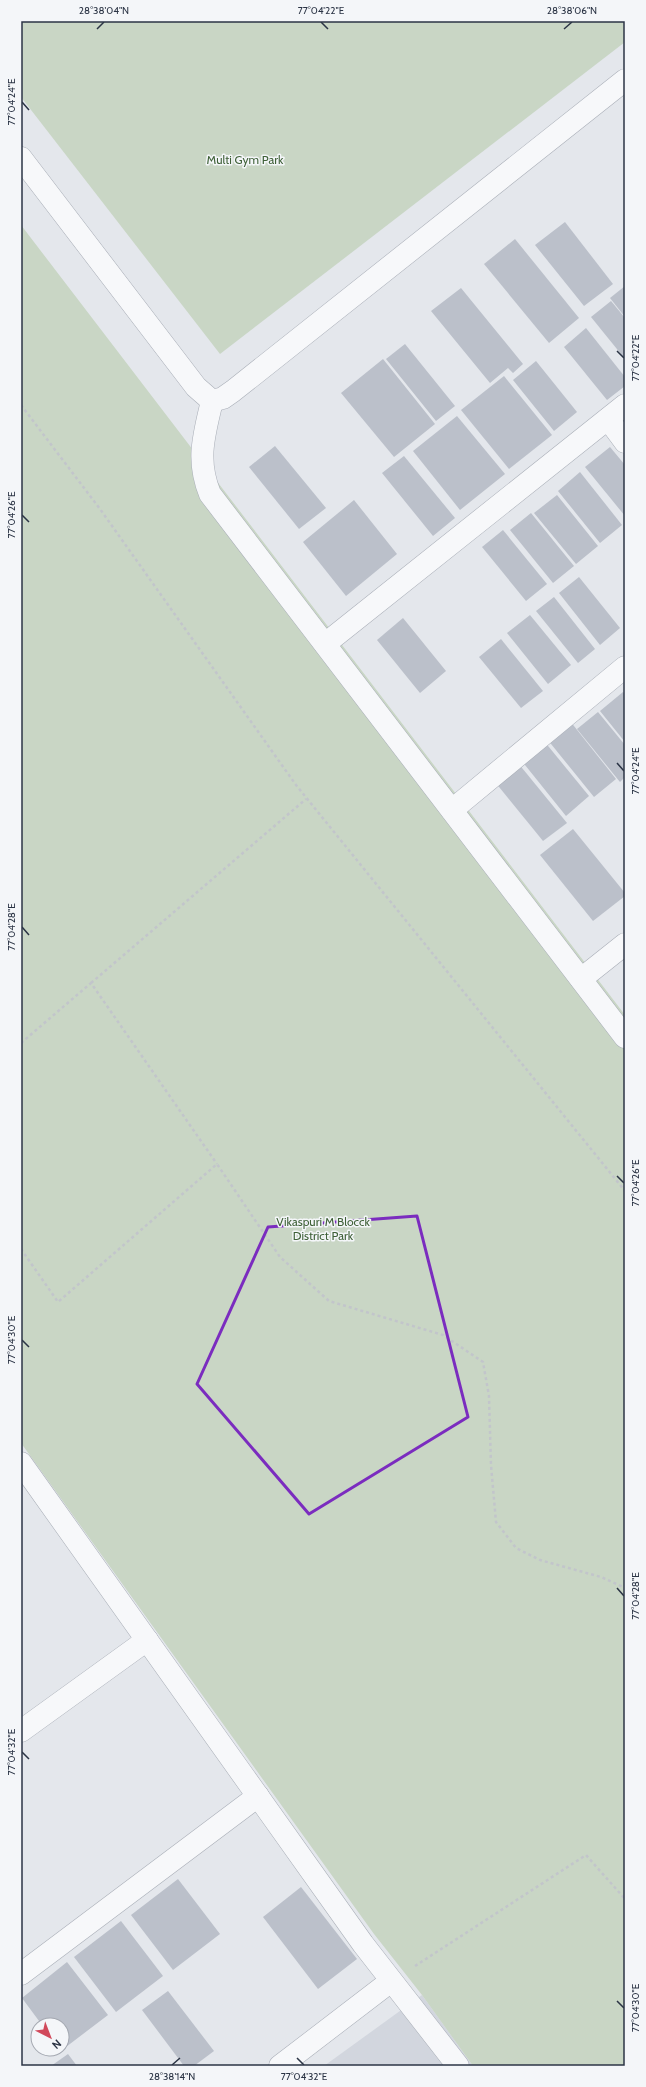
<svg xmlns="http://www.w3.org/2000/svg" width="646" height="2087" font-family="Cabin,sans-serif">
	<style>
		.built { fill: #d2d6de }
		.green { fill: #c9d6c5 }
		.building { fill: #bbc0ca }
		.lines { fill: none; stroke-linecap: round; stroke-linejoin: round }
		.minor-casing { stroke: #a9aeb7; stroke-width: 23 }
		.path { stroke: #c2c5cb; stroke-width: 2.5; stroke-dasharray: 3 3; stroke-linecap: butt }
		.minor { stroke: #f7f8fa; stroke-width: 22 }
		.marked { fill: none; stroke: #7b2cbf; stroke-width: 3; stroke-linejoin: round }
		.ticks { fill: none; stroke: #2b3445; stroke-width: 1.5 }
		.labels { text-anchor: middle; stroke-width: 3; stroke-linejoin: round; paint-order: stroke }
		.park-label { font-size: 12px; fill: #3f6138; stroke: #f4f6f9 }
		.neatline { fill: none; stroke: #2b3445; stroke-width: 1.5 }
		.ticks-label { font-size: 10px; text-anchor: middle; fill: #2b3445 }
	</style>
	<rect width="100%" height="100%" fill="#e4e7ec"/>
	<polygon class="built" points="422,1995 473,2066 324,2066"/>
	<g class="green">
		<polygon points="21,21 625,21 625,42 220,354 21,97"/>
		<polygon points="21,225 625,1015 625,2066 473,2066 422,1995 374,1934 21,1443"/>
	</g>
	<g class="building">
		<polygon points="565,222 613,284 584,306 535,245"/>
		<polygon points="515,239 579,318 549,343 484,264"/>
		<polygon points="625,286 625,317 610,298"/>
		<polygon points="461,288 523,364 513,373 508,368 490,383 431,311"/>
		<polygon points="611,301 625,318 625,359 591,317"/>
		<polygon points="586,328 625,377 625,386 607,400 564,347"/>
		<polygon points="405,344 455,406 436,421 386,359"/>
		<polygon points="383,359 435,424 394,457 341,393"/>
		<polygon points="536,361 577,412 554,431 513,380"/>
		<polygon points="504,376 552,435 509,469 461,410"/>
		<polygon points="457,416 505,474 460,510 413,451"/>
		<polygon points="275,446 326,508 299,529 249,467"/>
		<polygon points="610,447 625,465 625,516 585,467"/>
		<polygon points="404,456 455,518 433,536 382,473"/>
		<polygon points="580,472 622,525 600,543 558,491"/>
		<polygon points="557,495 598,546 576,564 534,513"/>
		<polygon points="354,500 397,554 346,596 303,542"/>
		<polygon points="531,513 574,566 553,583 510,530"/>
		<polygon points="503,530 547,584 526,601 482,547"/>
		<polygon points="579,577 620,628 600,645 559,593"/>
		<polygon points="554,597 595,649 578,663 536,611"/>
		<polygon points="530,615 571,665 548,684 507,633"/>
		<polygon points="403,618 446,671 420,693 377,640"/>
		<polygon points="501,639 543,691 521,708 479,657"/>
		<polygon points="623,692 625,694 625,742 600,711"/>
		<polygon points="598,712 625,745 625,777 620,782 577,729"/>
		<polygon points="570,721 616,779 594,797 547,739"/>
		<polygon points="544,741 589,796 566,816 521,760"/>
		<polygon points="518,763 567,823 543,841 495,782"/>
		<polygon points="573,829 625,893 625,896 593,921 540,855"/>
		<polygon points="178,1879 220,1934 173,1970 131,1915"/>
		<polygon points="301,1887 357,1959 318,1989 263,1917"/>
		<polygon points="121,1921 163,1976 116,2012 74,1957"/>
		<polygon points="67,1962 108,2015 62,2050 62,2025 42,2025 22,1998"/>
		<polygon points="168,1991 214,2051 194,2066 184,2066 142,2010"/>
		<polygon points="68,2054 77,2066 51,2066"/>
	</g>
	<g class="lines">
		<defs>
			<g id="minor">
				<polyline points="21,158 196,387 212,401 223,398 233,391 625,80"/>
				<path d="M212 401C204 435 196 460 210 494L625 1037"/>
				<polyline points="608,419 625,442"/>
				<polyline points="325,644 625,405"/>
				<polyline points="452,810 625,667"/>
				<polyline points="581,979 625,944"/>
				<polyline points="21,1463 363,1944 458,2066"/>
				<polyline points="21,1731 147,1640"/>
				<polyline points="21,1974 258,1796"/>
				<polyline points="280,2066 391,1981"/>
			</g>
		</defs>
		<use href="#minor" class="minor-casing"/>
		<g class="path">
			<polyline points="21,405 100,509 296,785 625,1191"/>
			<polyline points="91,983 306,799"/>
			<polyline points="21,1043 91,983 217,1164"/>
			<polyline points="21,1249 58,1302 217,1164 280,1257 329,1301 443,1335 483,1362 489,1396 491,1465 496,1522 516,1548 540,1560 601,1577 625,1588"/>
			<polyline points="415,1966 586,1855 625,1899"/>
		</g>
		<use href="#minor" class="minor"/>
	</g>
	<path class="marked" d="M417 1216 468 1417 309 1514 197 1384 268 1227Z"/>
	<path class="ticks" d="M321 22 328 29M97 29 104 22M564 29 572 22M22 102 29 110M617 351 624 358M22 515 29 522M617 763 624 771M22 927 29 935M617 1176 624 1183M22 1340 29 1347M617 1588 624 1596M22 1752 29 1759M617 2001 624 2008M297 2058 304 2065M172 2065 180 2058"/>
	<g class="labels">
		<g class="park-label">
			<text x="245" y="164">Multi Gym Park</text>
			<text x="323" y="1226">Vikaspuri M Blocck<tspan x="323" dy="14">District Park</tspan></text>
		</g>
	</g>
	<rect width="646" height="2087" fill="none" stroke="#f4f6f9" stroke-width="44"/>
	<g transform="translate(50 2037) rotate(138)"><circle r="19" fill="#f4f6f9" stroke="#a4a8b1"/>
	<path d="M0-3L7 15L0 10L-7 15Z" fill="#d1495b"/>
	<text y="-6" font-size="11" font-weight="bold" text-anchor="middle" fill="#2b3445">N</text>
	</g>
	<rect x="22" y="22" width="602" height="2043" class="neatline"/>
	<g class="ticks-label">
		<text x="104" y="14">28°38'04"N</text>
		<text x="321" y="14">77°04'22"E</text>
		<text x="572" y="14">28°38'06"N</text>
		<text transform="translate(11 102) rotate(-90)" y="4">77°04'24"E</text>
		<text transform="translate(635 358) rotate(-90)" y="4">77°04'22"E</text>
		<text transform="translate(11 515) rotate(-90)" y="4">77°04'26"E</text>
		<text transform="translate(635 771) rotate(-90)" y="4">77°04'24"E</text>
		<text transform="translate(11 927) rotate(-90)" y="4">77°04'28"E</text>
		<text transform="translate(635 1183) rotate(-90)" y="4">77°04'26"E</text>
		<text transform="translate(11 1340) rotate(-90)" y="4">77°04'30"E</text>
		<text transform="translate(635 1596) rotate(-90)" y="4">77°04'28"E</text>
		<text transform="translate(11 1752) rotate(-90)" y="4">77°04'32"E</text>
		<text transform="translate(635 2008) rotate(-90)" y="4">77°04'30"E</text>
		<text x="172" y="2080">28°38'14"N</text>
		<text x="304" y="2080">77°04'32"E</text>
	</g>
</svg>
